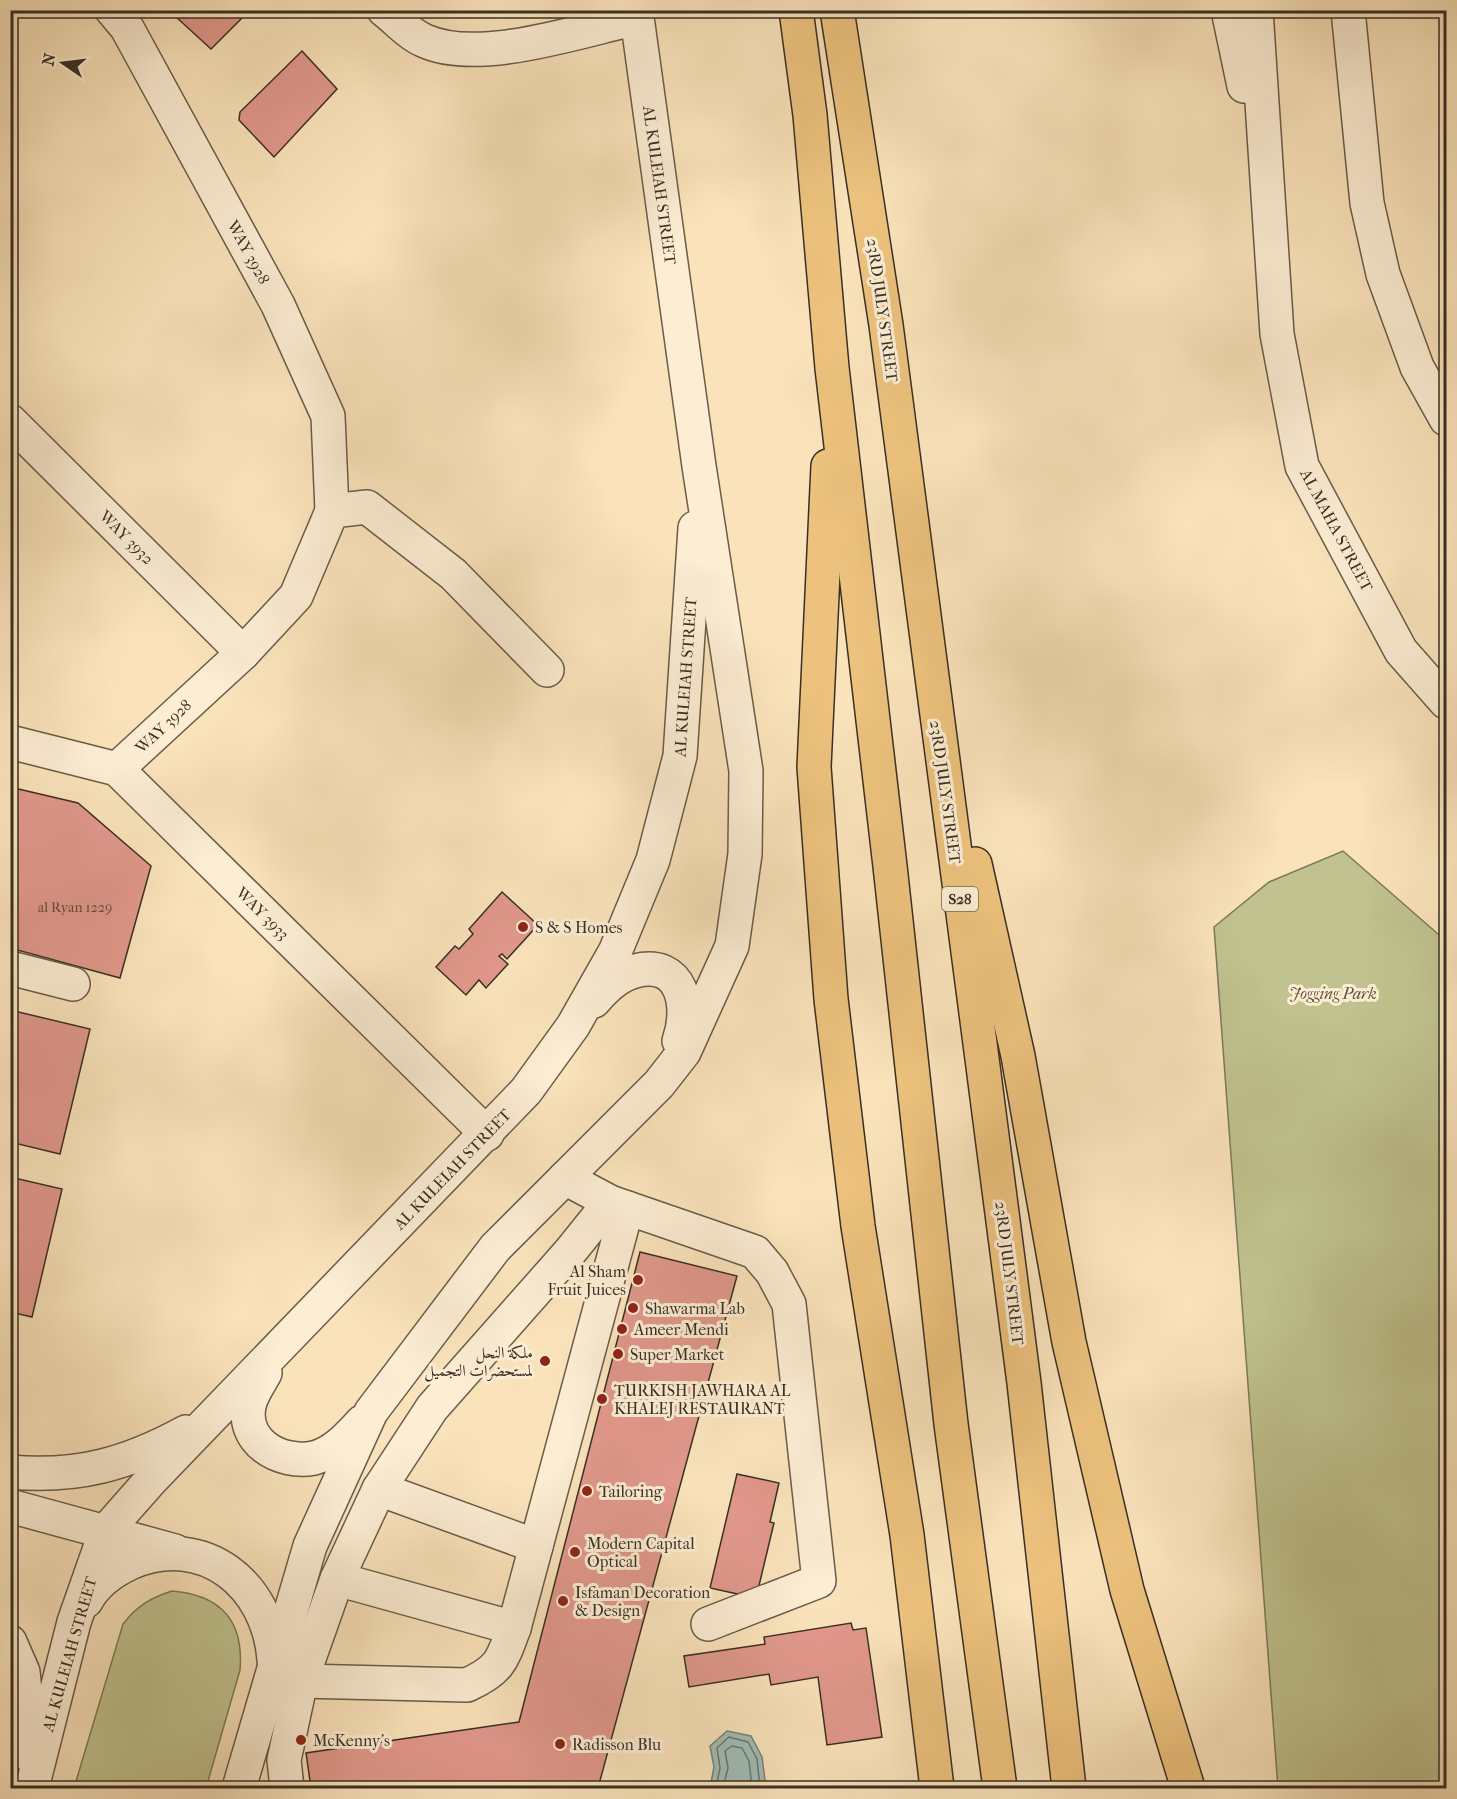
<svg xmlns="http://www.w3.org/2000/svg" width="1457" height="1799" font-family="'IM FELL French Canon',Amiri,serif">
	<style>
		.green { fill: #c0c38f; stroke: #7c795a; stroke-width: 1.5 }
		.water { fill: #a0bdb7; stroke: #77847d; stroke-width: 1.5 }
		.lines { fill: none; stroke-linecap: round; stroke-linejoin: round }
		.shore { stroke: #6c766e; stroke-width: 1.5 }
		.building { fill: #e1988c; stroke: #392f25; stroke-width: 1.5 }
		.minor-casing { stroke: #695c4a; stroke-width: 36 }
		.major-casing { stroke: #392f25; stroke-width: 36 }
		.minor { stroke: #fcedd3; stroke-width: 33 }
		.major { stroke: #edc27e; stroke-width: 33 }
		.poi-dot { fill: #8f2418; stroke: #fcedd3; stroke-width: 2 }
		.labels { text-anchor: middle; stroke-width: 6; stroke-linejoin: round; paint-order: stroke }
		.number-label { font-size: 14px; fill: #63493f }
		.shield { fill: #fcedd3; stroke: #746859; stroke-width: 1.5 }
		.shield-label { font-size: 15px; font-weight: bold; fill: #392f25 }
		.street-label { font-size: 16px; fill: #392f25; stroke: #fcedd3 }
		.poi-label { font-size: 16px; fill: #392f25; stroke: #fcedd3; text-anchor: start }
		.park-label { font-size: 16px; font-style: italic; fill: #5b5440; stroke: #fcedd3 }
	</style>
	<rect width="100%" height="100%" fill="#fae3bb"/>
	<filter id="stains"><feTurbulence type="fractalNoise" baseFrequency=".00333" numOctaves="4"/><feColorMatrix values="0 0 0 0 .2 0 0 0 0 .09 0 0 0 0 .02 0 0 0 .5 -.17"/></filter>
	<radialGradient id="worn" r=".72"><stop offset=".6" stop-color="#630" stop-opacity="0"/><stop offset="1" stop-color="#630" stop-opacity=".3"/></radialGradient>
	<g class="green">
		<polygon points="1343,851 1446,941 1446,1788 1278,1788 1214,927 1269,882"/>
		<path d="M172 1591C221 1595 244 1621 240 1670L206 1788H74L123 1624C137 1606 150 1598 172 1591Z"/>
	</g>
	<polygon class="water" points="727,1731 751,1736 762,1757 766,1788 710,1788 714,1767 710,1746"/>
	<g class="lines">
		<g class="shore">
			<polyline points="716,1788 720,1768 717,1748 729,1737 748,1742 757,1759 760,1788"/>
			<polyline points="723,1788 728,1768 725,1751 732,1746 742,1748 749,1761 752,1788"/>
		</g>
	</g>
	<g class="building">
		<polygon points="180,10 250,10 211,49 175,16"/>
		<polygon points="302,51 337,89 274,157 239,120 240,112"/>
		<polygon points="10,787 78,803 151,866 120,978 10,948"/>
		<polygon points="502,892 538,925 507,959 502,954 499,956 508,964 486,988 479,980 466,995 436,967 455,946 459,949 473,934 469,929"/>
		<polygon points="10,1010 90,1029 60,1154 10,1142"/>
		<polygon points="10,1177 62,1189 32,1317 10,1312"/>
		<polygon points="640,1252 737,1276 598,1788 311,1788 306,1753 519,1722"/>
		<polygon points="737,1474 779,1483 770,1522 774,1523 756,1598 710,1588"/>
		<polygon points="851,1623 853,1630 866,1628 882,1737 827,1745 818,1677 771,1685 769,1674 689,1687 684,1656 765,1644 764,1637"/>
	</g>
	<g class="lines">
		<defs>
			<g id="minor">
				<polyline points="112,10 127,28 278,305 328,416 332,511"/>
				<path d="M384 10C397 20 410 35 425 41 479 65 579 31 637 18"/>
				<polyline points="1228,10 1244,86"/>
				<polyline points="1256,10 1277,334 1302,466 1401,651 1446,702"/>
				<polyline points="1348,10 1367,203 1383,274 1417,367 1446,419"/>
				<polyline points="10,421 243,653"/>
				<polyline points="10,742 117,769 487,1134"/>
				<polyline points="117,769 243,653 296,596 332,511 367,507 453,574 547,670"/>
				<polyline points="10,968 73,984"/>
				<path d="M594 1001C604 989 619 975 635 971 683 959 691 1007 679 1041"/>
				<polyline points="565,1178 610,1202 755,1252 772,1272 789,1304 819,1581 708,1624"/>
				<path d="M265 1373C260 1382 253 1392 250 1402 239 1441 280 1465 314 1458 334 1453 348 1437 362 1422"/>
				<path d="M10 1472C78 1478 127 1464 186 1432"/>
				<polyline points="379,1489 536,1546"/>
				<polyline points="10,1506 175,1551"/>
				<polyline points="337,1579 514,1628"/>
				<path d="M86 1601C95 1584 113 1571 130 1563 204 1531 269 1585 274 1660"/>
				<polyline points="10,1642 23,1672 32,1758"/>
				<path d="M301 1681 467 1685C500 1670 502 1661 514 1628L627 1208"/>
				<polyline points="32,1788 74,1622 106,1531 151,1480 526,1091 573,1026 615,952 653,860 680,756 695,528"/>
				<polyline points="239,1788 310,1546 371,1412 495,1248 659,1084 684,1052 732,946 745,854 746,771 699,466 636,10"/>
				<polyline points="287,1788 284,1760 301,1681 337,1579 379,1489 432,1408 569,1253 610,1202"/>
			</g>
			<g id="major">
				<polyline points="796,10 810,115 832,368 890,866 951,1424 1000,1788"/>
				<polyline points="837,10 886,325 981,1051 1024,1383 1069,1788"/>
				<polyline points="828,466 814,767 831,999 858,1226 907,1535 937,1788"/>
				<polyline points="975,864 1018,1056 1069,1342 1127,1590 1188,1788"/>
			</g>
		</defs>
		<use href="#minor" class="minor-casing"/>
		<use href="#major" class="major-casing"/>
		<use href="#minor" class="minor"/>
		<use href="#major" class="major"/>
	</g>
	<g class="poi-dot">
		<circle cx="523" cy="927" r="6"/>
		<circle cx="638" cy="1280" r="6"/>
		<circle cx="633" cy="1308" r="6"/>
		<circle cx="622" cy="1329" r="6"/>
		<circle cx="618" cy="1354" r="6"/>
		<circle cx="545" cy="1361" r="6"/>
		<circle cx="602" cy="1399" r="6"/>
		<circle cx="587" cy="1491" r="6"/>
		<circle cx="575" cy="1552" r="6"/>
		<circle cx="563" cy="1601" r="6"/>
		<circle cx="301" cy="1740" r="6"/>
		<circle cx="560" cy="1744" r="6"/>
	</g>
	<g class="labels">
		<g class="number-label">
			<text x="75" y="912">al Ryan 1229</text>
		</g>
		<rect class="shield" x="942" y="887" width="36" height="24" rx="4.5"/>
		<g class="shield-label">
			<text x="960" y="904">S28</text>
		</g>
		<g class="street-label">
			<text transform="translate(660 185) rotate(82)" y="6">AL KULEIAH STREET</text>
			<text transform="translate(249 252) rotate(61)" y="6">WAY 3928</text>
			<text transform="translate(883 310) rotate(82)" y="6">23RD JULY STREET</text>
			<text transform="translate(1337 530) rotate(62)" y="6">AL MAHA STREET</text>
			<text transform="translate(127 537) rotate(45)" y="6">WAY 3932</text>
			<text transform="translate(685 677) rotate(-86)" y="6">AL KULEIAH STREET</text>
			<text transform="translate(163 726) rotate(-43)" y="6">WAY 3928</text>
			<text transform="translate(946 792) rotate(82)" y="6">23RD JULY STREET</text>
			<text transform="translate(263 913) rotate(45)" y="6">WAY 3933</text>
			<text transform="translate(452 1169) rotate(-46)" y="6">AL KULEIAH STREET</text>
			<text transform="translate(1010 1273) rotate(83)" y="6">23RD JULY STREET</text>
			<text transform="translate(69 1654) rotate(-74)" y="6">AL KULEIAH STREET</text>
		</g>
		<g class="poi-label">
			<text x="535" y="933">S &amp; S Homes</text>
			<text x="626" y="1277" text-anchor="end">Al Sham<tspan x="626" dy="18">Fruit Juices</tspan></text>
			<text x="645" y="1314">Shawarma Lab</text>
			<text x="634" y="1335">Ameer Mendi</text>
			<text x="533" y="1358" text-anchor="end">ملكة النحل<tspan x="533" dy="18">لمستحضرات التجميل</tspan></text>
			<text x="630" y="1360">Super Market</text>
			<text x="614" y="1396">TURKISH JAWHARA AL<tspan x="614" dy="18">KHALEJ RESTAURANT</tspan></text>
			<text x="599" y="1497">Tailoring</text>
			<text x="587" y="1549">Modern Capital<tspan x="587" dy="18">Optical</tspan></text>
			<text x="575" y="1598">Isfaman Decoration<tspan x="575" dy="18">&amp; Design</tspan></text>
			<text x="313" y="1746">McKenny's</text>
			<text x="572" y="1750">Radisson Blu</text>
		</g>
		<g class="park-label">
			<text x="1333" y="999">Jogging Park</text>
		</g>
	</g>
	<rect width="1457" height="1799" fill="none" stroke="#fae3bb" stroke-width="36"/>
	<rect x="12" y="12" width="1433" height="1775" fill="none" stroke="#392f25" stroke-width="3"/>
	<rect x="18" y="18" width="1421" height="1763" fill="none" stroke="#392f25" stroke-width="1.5"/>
	<g transform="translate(63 63) rotate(284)" stroke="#fcedd3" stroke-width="4.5" paint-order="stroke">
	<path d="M0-4.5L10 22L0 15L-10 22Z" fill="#392f25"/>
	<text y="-9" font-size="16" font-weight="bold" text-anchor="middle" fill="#392f25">N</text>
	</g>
	<rect width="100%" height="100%" filter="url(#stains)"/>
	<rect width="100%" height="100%" fill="url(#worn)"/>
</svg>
